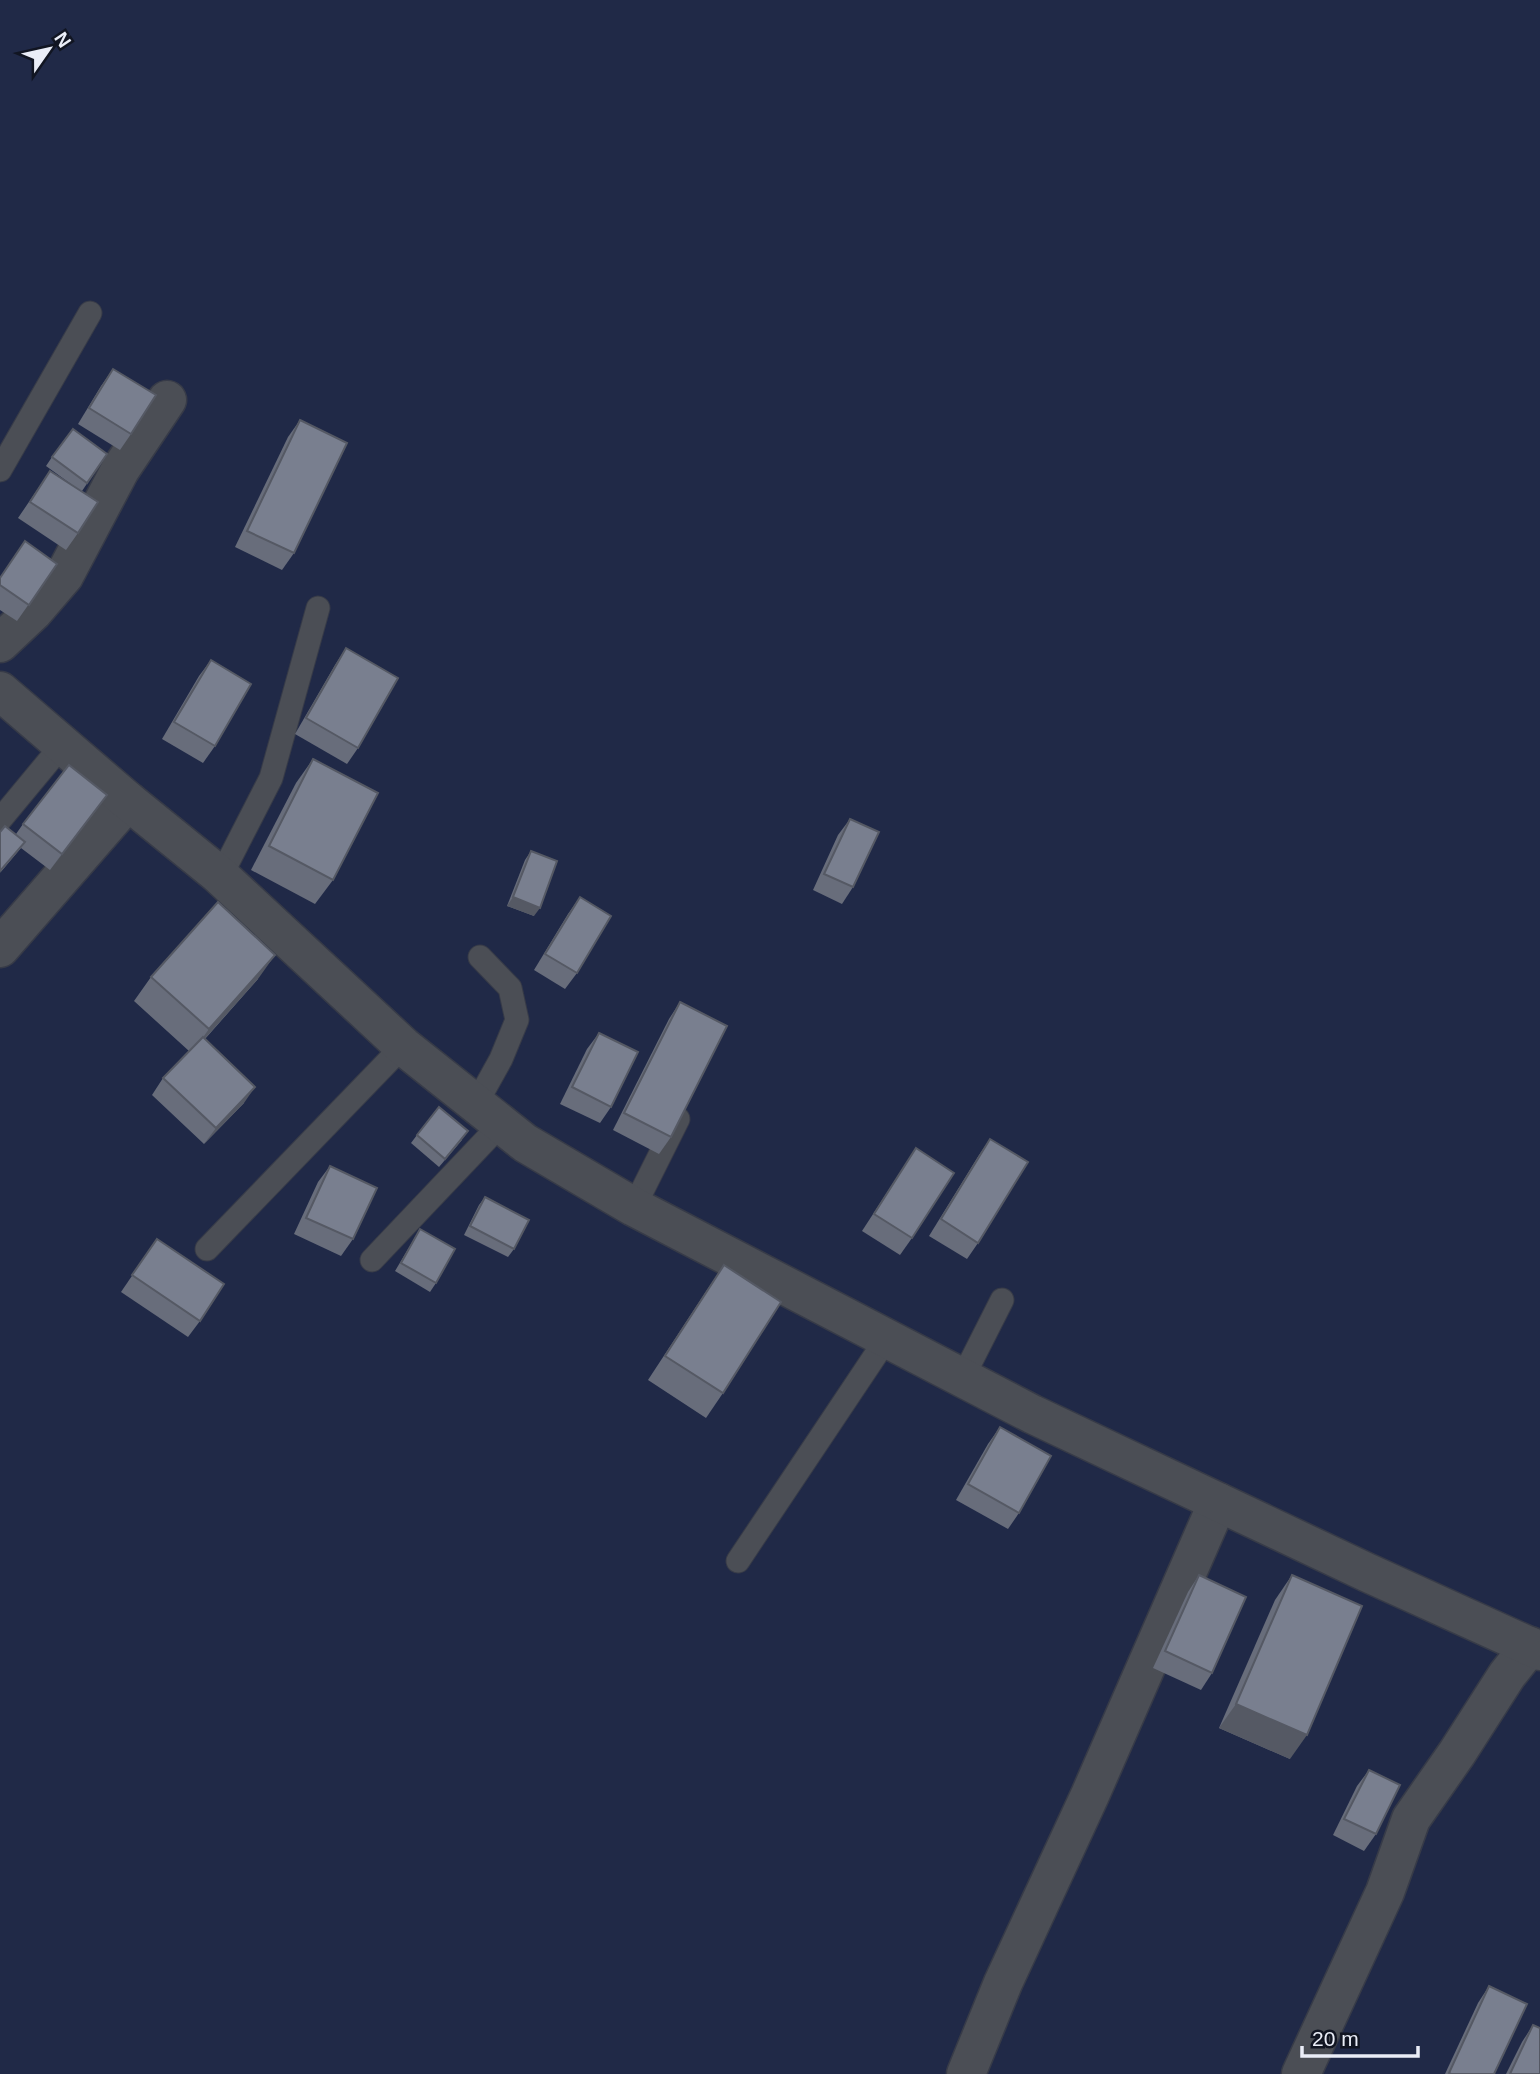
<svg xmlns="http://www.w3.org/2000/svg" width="1540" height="2074" font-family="Arial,sans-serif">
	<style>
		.green { fill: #202947 }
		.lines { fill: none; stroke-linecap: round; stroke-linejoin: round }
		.service-casing { stroke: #373b48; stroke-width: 25 }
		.minor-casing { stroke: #373b48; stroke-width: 41 }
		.tertiary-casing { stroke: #373b48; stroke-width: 41 }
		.service { stroke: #4b4e55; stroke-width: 23 }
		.minor { stroke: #4b4e55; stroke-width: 38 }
		.tertiary { stroke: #4b4e55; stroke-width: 38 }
		.wall { fill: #686d7b }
		.shaded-wall { fill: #555964 }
		.building { fill: #797f8f; stroke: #555964; stroke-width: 2 }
	</style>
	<rect width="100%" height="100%" fill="#1a1e2c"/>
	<rect class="green" x="0" y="0" width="1540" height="2074"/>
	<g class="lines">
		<defs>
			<g id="service">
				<polyline points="0,470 90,313"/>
				<polyline points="0,820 63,744"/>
				<polyline points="218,874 228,862 271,778 318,608"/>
				<polyline points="476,1104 501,1059 517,1020 510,988 480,957"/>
				<polyline points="634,1207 678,1119"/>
				<polyline points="207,1249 403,1046"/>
				<polyline points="372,1260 501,1124"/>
				<polyline points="963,1377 1002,1300"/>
				<polyline points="738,1561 887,1338"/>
			</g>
			<g id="minor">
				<polyline points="0,643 34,611 64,576 120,470 167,400"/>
				<polyline points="0,948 128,801"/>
				<polyline points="966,2074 1003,1983 1090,1795 1218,1502"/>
				<polyline points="1301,2074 1385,1892 1411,1819 1457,1753 1507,1675 1530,1646"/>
			</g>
			<polyline id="tertiary" points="0,691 128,801 218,874 403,1046 525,1143 634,1207 1032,1414 1366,1572 1540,1651"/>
		</defs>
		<use href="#service" class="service-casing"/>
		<use href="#minor" class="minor-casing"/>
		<use href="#tertiary" class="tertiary-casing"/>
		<use href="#service" class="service"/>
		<use href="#minor" class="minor"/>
		<use href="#tertiary" class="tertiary"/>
	</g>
	<g class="wall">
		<polygon points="113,369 131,434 120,450 78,424 101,386"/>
		<polygon points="300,420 294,553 282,570 235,547 288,437"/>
		<polygon points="107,454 82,491 78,533 66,550 18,518 50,471 75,487 46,466 52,457"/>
		<polygon points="57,564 17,621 0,610 0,577"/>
		<polygon points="346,648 358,748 347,764 295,734 335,665"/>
		<polygon points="211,660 215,746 203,763 162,739 199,676"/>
		<polygon points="313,759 333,880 315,904 251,870 296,783"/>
		<polygon points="107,795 50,870 21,848 0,873 16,834 23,824"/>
		<polygon points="850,819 853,887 842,904 813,890 838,835"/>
		<polygon points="531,851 534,916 507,906 525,860"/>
		<polygon points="580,897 577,973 565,989 534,970 568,914"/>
		<polygon points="151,977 258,979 205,1039 244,1103 204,1144 152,1095 163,1078 189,1051 134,1001"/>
		<polygon points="680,1002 671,1137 659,1154 613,1130 669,1019"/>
		<polygon points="599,1033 611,1107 600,1123 560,1104 587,1049"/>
		<polygon points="417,1135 462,1140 439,1167 411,1143"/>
		<polygon points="990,1139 978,1243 967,1259 929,1236 979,1155"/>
		<polygon points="916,1148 912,1238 900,1255 862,1231"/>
		<polygon points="330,1166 353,1239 341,1256 294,1234 318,1182"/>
		<polygon points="485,1197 514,1249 508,1257 464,1235 479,1205"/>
		<polygon points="420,1229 436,1283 430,1292 395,1271"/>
		<polygon points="157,1239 200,1321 188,1337 121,1292"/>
		<polygon points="724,1265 723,1393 706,1418 648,1380 707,1290"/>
		<polygon points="1000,1427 1019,1513 1008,1529 956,1500 988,1444"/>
		<polygon points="1199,1575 1212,1673 1201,1690 1153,1668 1188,1592"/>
		<polygon points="1292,1575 1290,1759 1219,1728 1275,1600"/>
		<polygon points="1369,1770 1376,1834 1364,1851 1333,1835 1357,1786"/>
		<polygon points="1489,1986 1494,2074 1445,2074 1478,2003"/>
		<polygon points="1533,2025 1540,2074 1506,2074 1522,2042"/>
	</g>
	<g class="shaded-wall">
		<polygon points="107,795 95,812 50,870 62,854"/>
		<polygon points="513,897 540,908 534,916 507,906"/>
		<polygon points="275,955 258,979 191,1054 209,1029"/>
		<polygon points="255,1087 244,1103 204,1144 216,1128"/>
		<polygon points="1236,1704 1307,1735 1290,1759 1219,1728"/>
	</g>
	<g class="building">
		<polygon points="113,369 156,395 131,434 89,408"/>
		<polygon points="300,420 347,443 294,553 247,531"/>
		<polygon points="73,429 107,454 87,483 52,457"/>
		<polygon points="50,471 98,502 78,533 30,502"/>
		<polygon points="25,541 57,564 29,605 0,585 0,578"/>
		<polygon points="346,648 398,678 358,748 306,718"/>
		<polygon points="211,660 251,684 215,746 174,722"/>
		<polygon points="313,759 378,793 333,880 269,846"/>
		<polygon points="69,765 107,795 62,854 23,824"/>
		<polygon points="850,819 879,832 853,887 824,874"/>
		<polygon points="5,826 25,842 0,871 0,832"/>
		<polygon points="531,851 557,861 540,908 513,897"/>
		<polygon points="580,897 611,916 577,973 545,954"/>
		<polygon points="218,902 275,955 209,1029 151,977"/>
		<polygon points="680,1002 727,1026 671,1137 624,1113"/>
		<polygon points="599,1033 638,1052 611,1107 572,1087"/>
		<polygon points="203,1037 255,1087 216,1128 163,1078"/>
		<polygon points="439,1107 468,1131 445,1159 417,1135"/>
		<polygon points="990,1139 1028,1162 978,1243 941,1219"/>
		<polygon points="916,1148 954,1173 912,1238 874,1214"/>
		<polygon points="330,1166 377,1188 353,1239 306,1218"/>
		<polygon points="485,1197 529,1220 514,1249 470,1226"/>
		<polygon points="420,1229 455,1249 436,1283 401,1263"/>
		<polygon points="157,1239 224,1284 200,1321 132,1275"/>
		<polygon points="724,1265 781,1302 723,1393 665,1356"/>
		<polygon points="1000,1427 1051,1456 1019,1513 968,1484"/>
		<polygon points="1199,1575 1246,1597 1212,1673 1165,1651"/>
		<polygon points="1292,1575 1362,1606 1307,1735 1236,1704"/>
		<polygon points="1369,1770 1400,1785 1376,1834 1344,1819"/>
		<polygon points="1489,1986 1527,2004 1494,2074 1451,2074 1449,2073"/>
		<polygon points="1533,2025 1540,2028 1540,2074 1510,2074"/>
	</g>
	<g transform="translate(49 49) rotate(56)" stroke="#111522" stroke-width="5" paint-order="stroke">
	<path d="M0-5L12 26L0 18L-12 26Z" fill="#eaedf7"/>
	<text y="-10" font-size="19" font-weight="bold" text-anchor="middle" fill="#eaedf7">N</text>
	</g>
	<path d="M1302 2046v10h116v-10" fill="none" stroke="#eaedf7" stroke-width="3.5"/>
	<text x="1312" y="2046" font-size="21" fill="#eaedf7" stroke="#111522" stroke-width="5" paint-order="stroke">20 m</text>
</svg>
